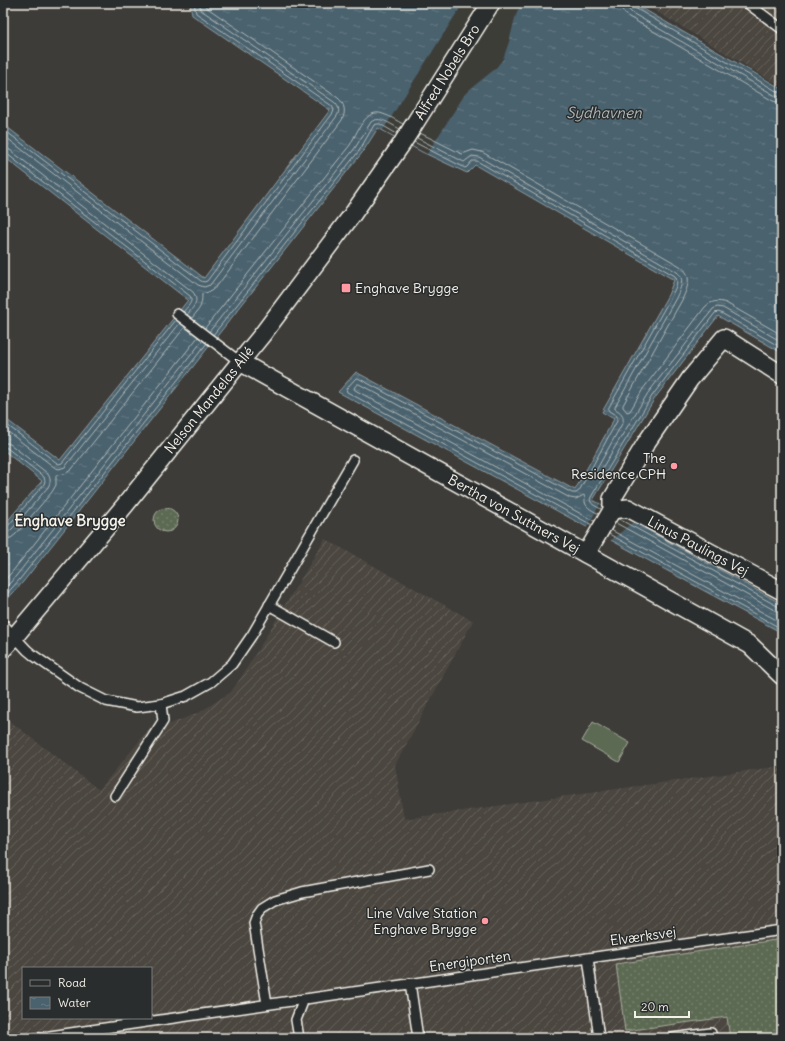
<svg xmlns="http://www.w3.org/2000/svg" width="785" height="1041" font-family="Delius,sans-serif">
	<style>
		.industrial { fill: url(#industrial-furrows); fill-rule: evenodd }
		.grass { fill: url(#grass-dots); stroke: #a8ae9e }
		.pitch { fill: #5d6b53; stroke: #a8ae9e }
		.water { fill: url(#water-ripples); stroke: #8e9b9f }
		.pier { fill: #3e3c39 }
		.lines { fill: none; stroke-linecap: round; stroke-linejoin: round }
		.shore { stroke: #b0b8b7; stroke-width: 1 }
		.lane-casing { stroke: #f4f1e8; stroke-width: 12 }
		.street-casing { stroke: #f4f1e8; stroke-width: 20 }
		.lane { stroke: #2a2d2e; stroke-width: 9 }
		.street { stroke: #2a2d2e; stroke-width: 17 }
		.poi-dot { fill: #ff9aa2; stroke: #2a2d2e; stroke-width: 1.5 }
		.labels { text-anchor: middle; stroke-width: 3; stroke-linejoin: round; paint-order: stroke }
		.street-label { font-size: 14px; fill: #f4f1e8; stroke: #2a2d2e }
		.poi-label { font-size: 14px; fill: #f4f1e8; stroke: #2a2d2e; text-anchor: end }
		.water-label { font-size: 15px; font-style: italic; fill: #b0b8b7; stroke: #2a2d2e }
		.neighbourhood-label { font-size: 15px; font-weight: bold; fill: #f4f1e8; stroke: #2a2d2e }
	</style>
	<defs>
		<pattern id="industrial-furrows" width="10" height="10" patternUnits="userSpaceOnUse"><rect width="10" height="10" fill="#4c4741"/><path d="M-1 1l2-2M0 10L10 0M9 11l2-2" fill="none" stroke="#66625c"/></pattern>
		<pattern id="grass-dots" width="8" height="8" patternUnits="userSpaceOnUse"><rect width="8" height="8" fill="#5d6b53"/><path d="M2 2h.1M6 6h.1" fill="none" stroke="#75816c" stroke-width="1.8" stroke-linecap="round"/></pattern>
		<pattern id="water-ripples" width="26" height="14" patternUnits="userSpaceOnUse"><rect width="26" height="14" fill="#4a626e"/><path d="M2 4q2-2 4 0t4 0M15 11q2-2 4 0t4 0" fill="none" stroke="#657983"/></pattern>
	</defs>
	<rect width="100%" height="100%" fill="#3e3c39"/>
	<filter id="ink" filterUnits="userSpaceOnUse"><feTurbulence type="fractalNoise" baseFrequency=".025" numOctaves="2"/><feDisplacementMap in="SourceGraphic" scale="8" xChannelSelector="R" yChannelSelector="G"/><feConvolveMatrix kernelMatrix="1 2 1 2 8 2 1 2 1" color-interpolation-filters="sRGB"/></filter>
	<g filter="url(#ink)">
		<g class="industrial">
			<polygon points="642,3 782,3 782,87"/>
			<path d="M325 539 473 621 395 765 404 819 782 766V1038H3V716L99 790 151 727 170 724 200 712 231 692 242 676ZM23 968H151V1018H23Z"/>
		</g>
		<g class="grass">
			<circle cx="166" cy="520" r="12"/>
			<polygon points="782,939 782,1038 730,1038 727,1017 625,1031 616,964"/>
		</g>
		<polygon class="pitch" points="593,722 630,743 619,762 582,741"/>
		<polygon class="water" points="190,3 633,3 782,89 782,353 718,316 655,398 593,500 782,604 782,633 338,392 356,372 575,490 614,419 602,412 668,295 674,280 475,165 467,173 422,152 378,128 362,153 349,169 23,582 3,604 3,526 42,481 3,450 3,417 60,460 188,300 3,156 3,124 204,278 330,110 192,15"/>
		<g class="pier">
			<polygon points="463,3 523,3 518,10 515,18 509,42 503,59 495,69 469,90 465,94 427,154 383,130"/>
			<polygon points="600,504 633,522 609,542 586,529"/>
		</g>
		<g class="lines">
			<g class="shore">
				<polyline points="621,3 623,12 629,17 773,101 782,103"/>
				<polyline points="627,3 628,9 632,13 776,96 782,97"/>
				<polyline points="632,3 633,6 635,8 778,92 782,92"/>
				<polyline points="3,129 201,281 204,282 207,281 333,113 334,110 332,106 196,13 194,3"/>
				<path d="M420 133 462 154 473 150 482 152 680 266C694 276 687 288 682 300L623 405V407L627 412 630 411 643 389 705 307C711 301 718 300 726 303L782 335"/>
				<path d="M3 135 198 285 204 287 210 285 337 116C340 111 339 106 334 102L201 10 199 3"/>
				<path d="M417 138 464 162 472 156 479 157 677 272C686 279 680 289 676 298L615 407V409C621 412 624 415 623 422L593 476V479L596 478 648 393 713 309 717 307 723 308 782 342"/>
				<path d="M414 142 465 168 467 167 472 161H477L675 276C680 282 674 290 671 297L608 409 609 411 617 416V421L579 491 576 493H572L358 378H356L346 389 347 392 592 525"/>
				<path d="M3 148 10 150 193 292C200 302 193 307 187 315"/>
				<path d="M3 153 7 154 190 296C194 302 187 307 183 312"/>
				<path d="M192 318C200 308 202 307 202 294L211 291 217 286 342 120C346 112 345 104 338 98L206 7 205 3"/>
				<path d="M205 328 350 145C357 133 366 107 383 114 390 116 397 121 403 124"/>
				<path d="M209 332 355 148 371 122C380 115 391 125 400 129"/>
				<polyline points="213,335 359,151 374,125 377,124 380,124 397,134"/>
				<polyline points="3,422 57,463 59,464 62,463 176,320"/>
				<polyline points="3,428 54,467 59,469 65,467 180,323"/>
				<path d="M3 442 10 444 47 473C51 478 51 482 48 487L12 529 8 532 3 533"/>
				<polyline points="3,447 7,448 44,477 45,481 44,484 8,526 3,528"/>
				<path d="M601 509C596 506 588 504 591 497L652 396 715 313 718 312 721 313 782 348"/>
				<polyline points="619,519 779,607 782,607"/>
				<path d="M594 521 355 390 354 388 357 384H359L570 498 576 499 584 495C585 497 585 500 585 502 586 508 594 511 599 514"/>
				<polyline points="616,523 776,611 782,612"/>
				<polyline points="611,530 782,623"/>
				<polyline points="609,534 782,629"/>
				<polyline points="3,539 11,538 16,534 52,492 56,485 56,475 65,474 72,469 185,327"/>
				<polyline points="3,582 12,572 198,337"/>
				<polyline points="3,591 16,576 203,340"/>
				<polyline points="3,598 20,579 207,343"/>
			</g>
			<defs>
				<g id="lane">
					<polyline points="747,3 782,29"/>
					<polyline points="177,314 240,362"/>
					<polyline points="269,605 334,642"/>
					<polyline points="3,624 27,650 33,655 80,688 106,701 137,707 161,704 186,696 211,682 232,664 252,635 353,460"/>
					<polyline points="115,796 163,721 161,704"/>
					<polyline points="588,958 599,1038"/>
					<polyline points="410,983 418,1038"/>
					<polyline points="267,1004 254,923 257,915 262,908 275,900 302,892 429,869"/>
					<polyline points="36,1038 782,930"/>
					<polyline points="299,1038 296,1020 304,999"/>
					<polyline points="672,1038 711,1033 711,1038"/>
				</g>
				<g id="street">
					<polyline points="240,362 750,645 782,676"/>
					<polyline points="612,510 628,508 782,591"/>
					<polyline points="586,554 612,510 612,499 646,443 690,379 724,338 782,375"/>
					<polyline points="3,649 15,636 126,504 240,362 262,335 352,215 401,145 491,3"/>
				</g>
			</defs>
			<use href="#lane" class="lane-casing"/>
			<use href="#street" class="street-casing"/>
			<use href="#lane" class="lane"/>
			<use href="#street" class="street"/>
		</g>
	</g>
	<g class="poi-dot">
		<rect x="341" y="283" width="10" height="10" rx="2"/>
		<circle cx="674" cy="466" r="4"/>
		<circle cx="485" cy="921" r="4"/>
	</g>
	<g class="labels">
		<g class="street-label">
			<text transform="translate(447 72) rotate(-58)" y="5">Alfred Nobels Bro</text>
			<text transform="translate(209 400) rotate(-51)" y="5">Nelson Mandelas Allé</text>
			<text transform="translate(514 514) rotate(29)" y="5">Bertha von Suttners Vej</text>
			<text transform="translate(698 546) rotate(28)" y="5">Linus Paulings Vej</text>
			<text transform="translate(643 936) rotate(-8)" y="5">Elværksvej</text>
			<text transform="translate(470 961) rotate(-8)" y="5">Energiporten</text>
		</g>
		<g class="poi-label">
			<text x="355" y="293" text-anchor="start">Enghave Brygge</text>
			<text x="666" y="463">The<tspan x="666" dy="16">Residence CPH</tspan></text>
			<text x="477" y="918">Line Valve Station<tspan x="477" dy="16">Enghave Brygge</tspan></text>
		</g>
		<g class="water-label">
			<text x="604" y="118">Sydhavnen</text>
		</g>
		<g class="neighbourhood-label">
			<text x="70" y="526">Enghave Brygge</text>
		</g>
	</g>
	<rect width="785" height="1041" fill="none" stroke="#2a2d2e" stroke-width="16"/>
	<rect x="8" y="8" width="769" height="1025" fill="none" stroke="#f4f1e8" stroke-width="1.5" filter="url(#ink)"/>
	<rect x="22" y="967" width="130" height="52" fill="#2a2d2e" stroke="#7b7b78"/>
	<rect x="30" y="980" width="20" height="6" fill="#2a2d2e" stroke="#7b7b78"/>
	<text x="58" y="987" font-size="12" fill="#f4f1e8">Road</text>
	<rect x="30" y="997" width="20" height="12" fill="url(#water-ripples)" stroke="#7b7b78"/>
	<text x="58" y="1007" font-size="12" fill="#f4f1e8">Water</text>
	<path d="M635 1011v6h54v-6" fill="none" stroke="#f4f1e8" stroke-width="2"/>
	<text x="641" y="1011" font-size="12" fill="#f4f1e8" stroke="#2a2d2e" stroke-width="3" paint-order="stroke">20 m</text>
</svg>
